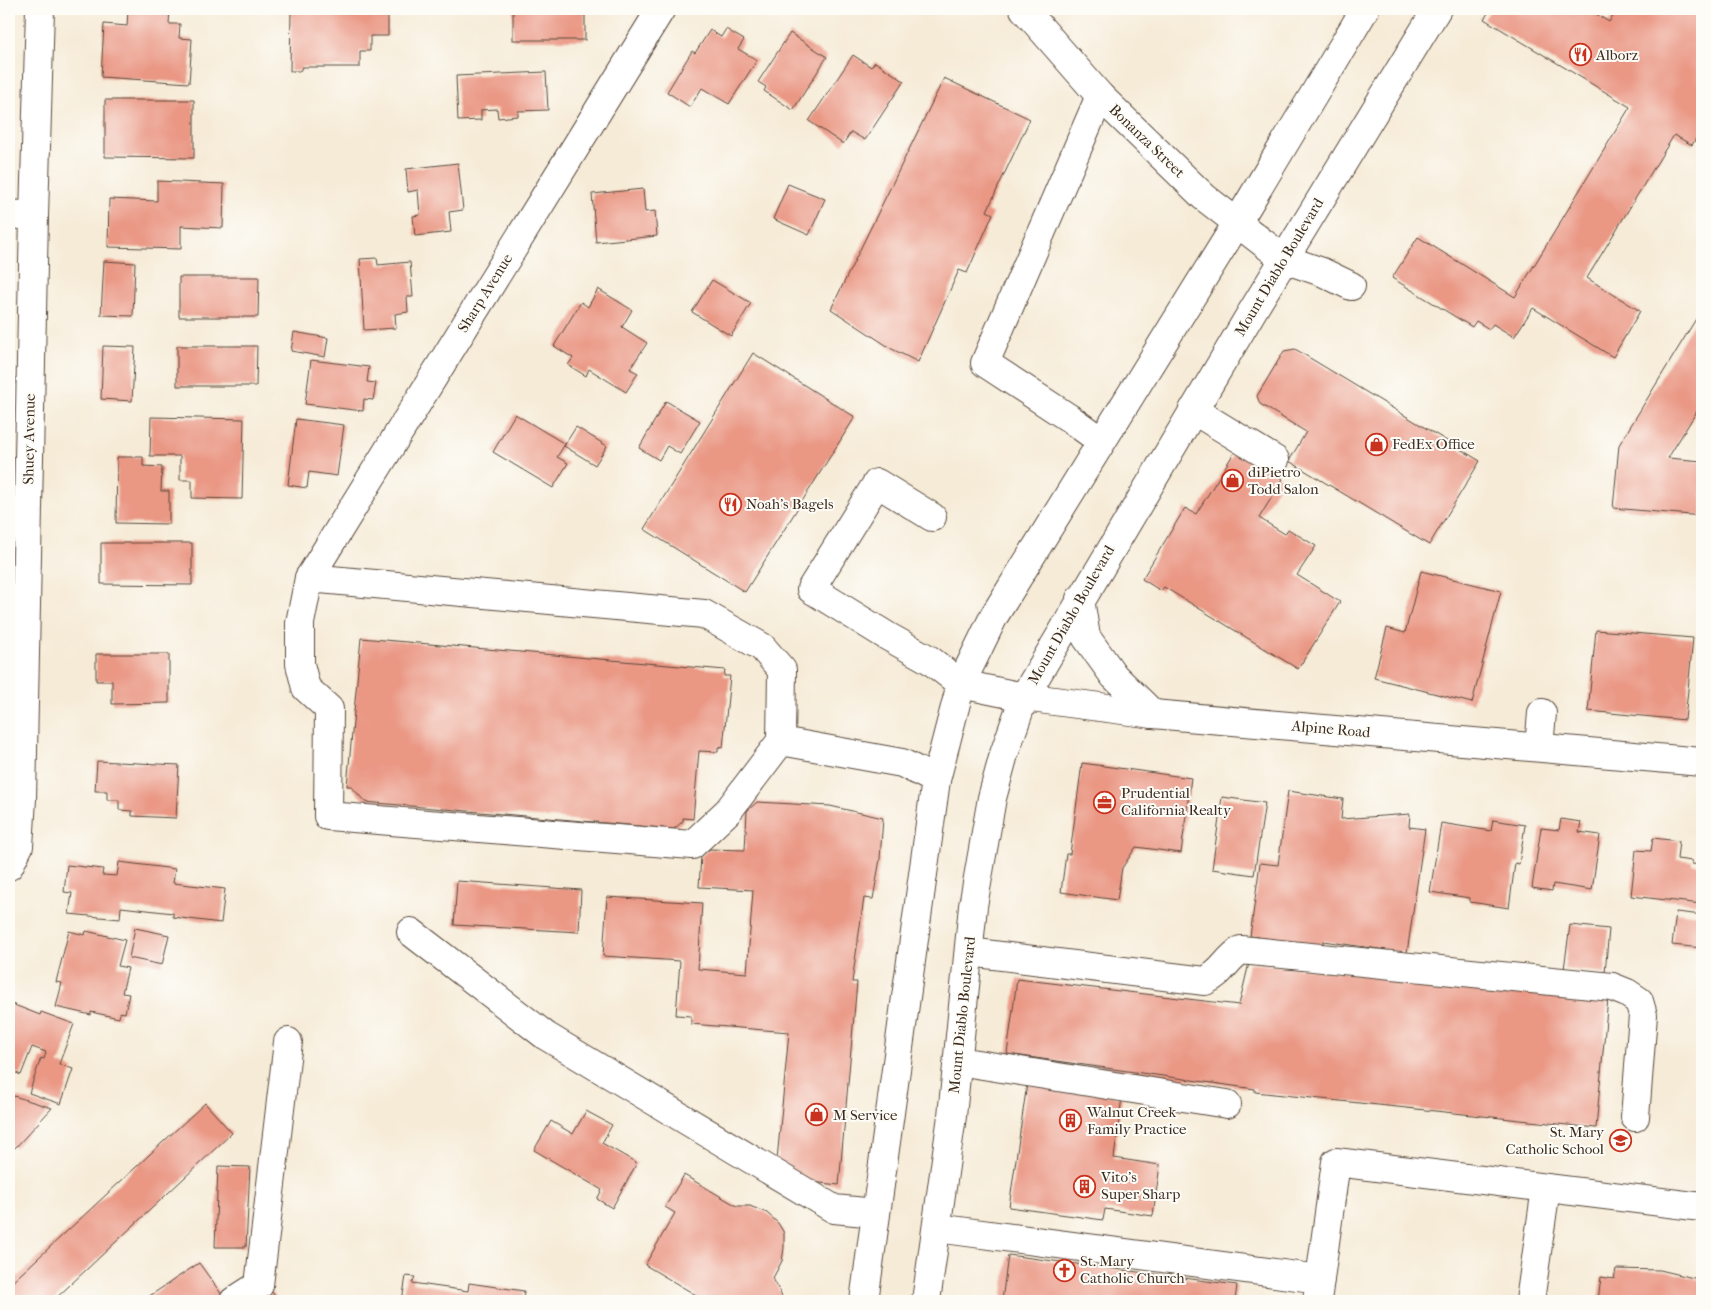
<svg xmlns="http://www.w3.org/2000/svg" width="1711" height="1310" font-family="'IM FELL French Canon',serif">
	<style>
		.building { fill: #ea9784 }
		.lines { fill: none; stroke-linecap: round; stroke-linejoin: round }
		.minor-casing { stroke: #57473a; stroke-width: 30 }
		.major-casing { stroke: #57473a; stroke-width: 30 }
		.minor { stroke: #fff; stroke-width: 28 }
		.major { stroke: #fff; stroke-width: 28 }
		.labels { text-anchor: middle; stroke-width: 4; stroke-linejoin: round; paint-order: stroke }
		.poi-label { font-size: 15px; fill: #3b2a1e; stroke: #fdfcf7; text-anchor: start }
		.street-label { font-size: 15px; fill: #3b2a1e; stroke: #fdfcf7 }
	</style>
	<rect width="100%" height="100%" fill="#fdfcf7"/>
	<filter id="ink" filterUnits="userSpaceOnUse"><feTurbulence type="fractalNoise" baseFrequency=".02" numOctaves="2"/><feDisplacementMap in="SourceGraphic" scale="10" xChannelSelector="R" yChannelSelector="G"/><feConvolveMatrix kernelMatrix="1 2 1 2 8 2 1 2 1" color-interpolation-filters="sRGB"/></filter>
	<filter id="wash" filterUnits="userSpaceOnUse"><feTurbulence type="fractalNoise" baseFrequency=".0096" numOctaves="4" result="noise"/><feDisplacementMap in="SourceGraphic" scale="20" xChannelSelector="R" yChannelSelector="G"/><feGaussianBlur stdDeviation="1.12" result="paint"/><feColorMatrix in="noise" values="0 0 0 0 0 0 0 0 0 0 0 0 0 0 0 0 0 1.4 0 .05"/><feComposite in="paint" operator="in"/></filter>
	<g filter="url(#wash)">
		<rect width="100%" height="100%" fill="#f6ebd7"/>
		<g id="blocks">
			<g class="building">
				<polygon points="128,9 170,9 169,24 180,24 179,38 192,39 189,83 101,77 104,24 127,26"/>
				<polygon points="291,9 388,9 388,36 370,36 370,51 360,51 360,67 302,67 300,71 290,71"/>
				<rect x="513" y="9" width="72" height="31"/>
				<polygon points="1491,9 1588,9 1609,22 1617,9 1702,9 1702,140 1697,137 1692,145 1674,135 1587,278 1640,311 1613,357 1533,308 1514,337 1493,324 1489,329 1476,321 1472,327 1392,278 1418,237 1515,297 1630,107 1484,19"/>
				<polygon points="726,29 744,40 738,49 757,60 729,104 702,88 690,107 667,92 692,51 695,53 710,30 721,37"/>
				<polygon points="790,33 827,57 793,110 764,91 766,87 758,82"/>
				<polygon points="853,55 871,67 875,62 904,81 865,140 851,132 843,144 809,121"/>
				<polygon points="546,72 548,110 518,111 518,116 498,118 497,109 481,110 481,120 458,121 456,76"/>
				<polygon points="944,78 1030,119 987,211 993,214 967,273 959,270 918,362 892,349 831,309"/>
				<polygon points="105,100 194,100 194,158 105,157"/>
				<polygon points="458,163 463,210 449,212 451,232 415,236 413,216 420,215 418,190 408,192 406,169"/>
				<polygon points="157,181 224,184 223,228 181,226 181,249 108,247 109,199 157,201"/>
				<polygon points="788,184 825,199 809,235 773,219"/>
				<polygon points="643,189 645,212 655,211 657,236 596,242 592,194"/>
				<polygon points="377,258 378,265 410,262 413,297 407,297 408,312 395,314 396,328 364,330 360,259"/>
				<polygon points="104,261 135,263 133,316 101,315"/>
				<polygon points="179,277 259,277 258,317 179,317"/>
				<polygon points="712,280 751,303 731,336 692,312"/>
				<polygon points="598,289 632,310 622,327 647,343 630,369 638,373 626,392 589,369 586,376 568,365 573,358 554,346 581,302 588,307"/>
				<polygon points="1702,309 1702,403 1668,458 1702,461 1702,516 1613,508 1619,445"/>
				<polygon points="294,332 328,338 325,357 291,351"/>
				<polygon points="103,346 135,347 132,401 101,399"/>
				<polygon points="177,346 257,346 256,386 177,386"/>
				<polygon points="1295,349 1480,461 1429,545 1289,461 1306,432 1260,404 1257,396 1284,351"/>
				<polygon points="753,353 855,417 745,592 644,529"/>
				<polygon points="311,360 369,367 367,382 376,383 373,400 364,399 363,411 305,404"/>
				<polygon points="666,401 700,421 680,454 667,446 659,460 639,448"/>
				<polygon points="515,414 565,444 557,457 568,463 553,488 493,452"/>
				<polygon points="151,417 244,419 242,499 192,498 192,480 180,480 180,456 150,456"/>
				<polygon points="296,419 344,425 337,476 309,472 307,488 288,485"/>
				<polygon points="576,427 607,446 595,465 564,446"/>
				<polygon points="1247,432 1269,470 1283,479 1259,518 1285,534 1288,529 1316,546 1297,575 1340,602 1298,669 1164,587 1161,591 1142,579 1185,508 1196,514"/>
				<polygon points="117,457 143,457 143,466 162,467 161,491 169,491 169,524 116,523"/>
				<polygon points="101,543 192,543 192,585 101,584"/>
				<polygon points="1421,571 1501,591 1472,703 1374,678 1387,628 1405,633"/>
				<polygon points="1596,630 1693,638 1685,720 1588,711"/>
				<polygon points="361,638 725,670 724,676 730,676 723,748 718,747 718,752 699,751 693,819 683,818 683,821 674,829 365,802 351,786 347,786"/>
				<polygon points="96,654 169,654 169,703 112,704 112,681 96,681"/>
				<polygon points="97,761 179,765 176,818 132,816 132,811 119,810 119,800 107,800 107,791 95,791"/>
				<polygon points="1082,763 1191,778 1181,853 1136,847 1122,868 1117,900 1061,892 1066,854 1070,854"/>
				<polygon points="1288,791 1343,799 1341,819 1410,814 1409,827 1425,829 1407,953 1323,941 1323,946 1250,936 1260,863 1278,865"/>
				<polygon points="1222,797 1265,803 1254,875 1212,869"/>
				<polygon points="757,802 830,806 883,818 880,859 873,899 864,898 852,982 857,982 839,1185 802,1181 777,1160 789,1032 691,1024 691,1016 676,1015 680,961 603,956 607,897 702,903 698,969 747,973 753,890 699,887 701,856 710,849 745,850 747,811"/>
				<polygon points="1561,819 1581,822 1579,832 1600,835 1592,890 1553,884 1552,891 1532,888 1541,828 1559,830"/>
				<polygon points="1493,820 1525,825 1519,864 1515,863 1509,908 1470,902 1470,898 1430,892 1441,823 1491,831"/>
				<polygon points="1653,838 1679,841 1677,859 1692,861 1692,864 1702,865 1702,904 1631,896 1636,850 1651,851"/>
				<polygon points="119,862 175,869 173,883 225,889 221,923 173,917 173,913 121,907 120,919 69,914 72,893 64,892 67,865 103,869 102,875 117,876"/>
				<polygon points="457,881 581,890 579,932 454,925"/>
				<polygon points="1676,912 1702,915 1702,948 1672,945"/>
				<polygon points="1570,925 1609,929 1605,973 1564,969"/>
				<polygon points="135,928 169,935 162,965 129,958"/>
				<polygon points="69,931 85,935 86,931 125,940 118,966 128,968 122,993 129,994 125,1013 120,1012 119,1018 91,1012 91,1015 56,1007 62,983 56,982"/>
				<polygon points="1249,963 1608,998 1596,1128 1255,1092 1255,1089 1007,1054 1017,979 1239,1005"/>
				<polygon points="9,1003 40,1015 41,1012 74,1024 59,1064 73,1069 61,1104 29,1093 41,1058 44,1059 46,1052 32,1047 21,1075 9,1070"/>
				<polygon points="1027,1084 1122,1097 1114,1158 1160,1165 1153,1216 1105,1209 1103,1220 1009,1207"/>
				<polygon points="14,1096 52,1108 15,1148 9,1143 9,1102"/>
				<polygon points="205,1103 232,1133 53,1301 9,1301 9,1285"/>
				<polygon points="586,1111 612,1125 602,1143 637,1163 612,1208 597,1199 602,1190 534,1150 551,1121 573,1134"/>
				<polygon points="218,1166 250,1167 246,1247 215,1247"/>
				<polygon points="684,1175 737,1206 750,1206 767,1213 778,1223 784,1233 784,1248 782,1261 773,1278 784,1301 700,1301 694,1298 696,1295 645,1265 675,1213 665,1207"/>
				<polygon points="1008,1255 1237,1285 1235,1301 1002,1301"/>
				<polygon points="199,1263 222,1295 214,1301 142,1301"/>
				<polygon points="1616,1269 1660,1270 1702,1280 1702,1301 1598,1301 1601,1277 1614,1279"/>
				<polygon points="406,1276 415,1277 412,1283 468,1291 469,1283 524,1291 523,1301 402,1301"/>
				<polygon points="272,1292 279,1301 259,1301"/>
			</g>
		</g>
	</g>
	<g filter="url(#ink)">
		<use href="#blocks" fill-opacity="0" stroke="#57473a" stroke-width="1"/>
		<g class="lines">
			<defs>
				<g id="minor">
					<polyline points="661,9 309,578 300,623 300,664 306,688 329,709 328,816 692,845 728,811 781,741 902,763 936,780"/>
					<polyline points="1024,9 1100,96 1204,197 1284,259 1322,272 1351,286"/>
					<polyline points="1100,96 985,363 1069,418 1101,441"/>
					<polyline points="9,214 34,216"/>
					<polyline points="1193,410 1275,460"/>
					<polyline points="932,517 877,483 811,589 887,636 930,660 961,684 1024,697 1153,714 1702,762"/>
					<polyline points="309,578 704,614 762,647 782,670 781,741"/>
					<polyline points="1539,747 1542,713"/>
					<polyline points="9,866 19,846 22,799 34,216 40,9"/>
					<polyline points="411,932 546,1036 834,1209 876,1213"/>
					<path d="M969 952 1205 981C1224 972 1225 960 1241 950L1612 987 1627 993 1639 1001 1643 1015 1635 1117"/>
					<polyline points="958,1061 1227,1104"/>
					<polyline points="937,1228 1320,1279"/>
					<polyline points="234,1301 259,1285 288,1042"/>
					<polyline points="1317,1301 1336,1162 1702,1207"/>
					<polyline points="1530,1301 1546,1188"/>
				</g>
				<g id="major">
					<polyline points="1080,599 1086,637 1114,676 1153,714"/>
					<polyline points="864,1301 936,780 961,684 994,616 1237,223 1365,9"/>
					<polyline points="926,1301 952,1116 973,906 992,798 1004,754 1024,697 1253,310 1437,9"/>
				</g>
			</defs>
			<use href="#minor" class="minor-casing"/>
			<use href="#major" class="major-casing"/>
			<use href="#minor" class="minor"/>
			<use href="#major" class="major"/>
		</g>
	</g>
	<defs>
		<symbol id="restaurant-ring" viewBox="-11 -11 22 22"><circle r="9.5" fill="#fdfcf7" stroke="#c8321e" stroke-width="1.5"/><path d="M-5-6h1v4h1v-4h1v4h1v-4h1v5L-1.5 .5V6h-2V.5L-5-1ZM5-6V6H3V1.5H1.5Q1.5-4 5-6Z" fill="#c8321e"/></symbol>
		<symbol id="shop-ring" viewBox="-11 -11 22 22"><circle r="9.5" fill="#fdfcf7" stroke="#c8321e" stroke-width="1.5"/><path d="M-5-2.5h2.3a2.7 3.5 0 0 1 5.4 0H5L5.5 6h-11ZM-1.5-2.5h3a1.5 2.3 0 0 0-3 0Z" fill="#c8321e"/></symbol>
		<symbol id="office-ring" viewBox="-11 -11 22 22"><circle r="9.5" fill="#fdfcf7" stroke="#c8321e" stroke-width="1.5"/><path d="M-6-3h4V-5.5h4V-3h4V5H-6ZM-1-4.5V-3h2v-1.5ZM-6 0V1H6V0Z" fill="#c8321e"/></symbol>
		<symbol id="building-ring" viewBox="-11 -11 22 22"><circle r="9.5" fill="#fdfcf7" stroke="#c8321e" stroke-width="1.5"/><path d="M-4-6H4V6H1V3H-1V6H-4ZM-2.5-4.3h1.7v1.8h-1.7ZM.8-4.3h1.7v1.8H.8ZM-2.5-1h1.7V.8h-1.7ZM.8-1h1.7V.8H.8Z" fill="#c8321e"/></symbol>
		<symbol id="school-ring" viewBox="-11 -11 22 22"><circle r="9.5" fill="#fdfcf7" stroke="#c8321e" stroke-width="1.5"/><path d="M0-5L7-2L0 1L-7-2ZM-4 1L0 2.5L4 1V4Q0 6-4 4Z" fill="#c8321e"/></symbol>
		<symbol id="church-ring" viewBox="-11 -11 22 22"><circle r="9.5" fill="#fdfcf7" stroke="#c8321e" stroke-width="1.5"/><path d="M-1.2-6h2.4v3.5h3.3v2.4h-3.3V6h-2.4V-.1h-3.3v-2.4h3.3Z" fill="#c8321e"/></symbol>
	</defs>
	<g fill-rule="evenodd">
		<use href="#restaurant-ring" x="1568" y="42" width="25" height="25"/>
		<use href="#shop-ring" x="1364" y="432" width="25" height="25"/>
		<use href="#shop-ring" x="1220" y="468" width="25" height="25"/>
		<use href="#restaurant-ring" x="718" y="492" width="25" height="25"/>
		<use href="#office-ring" x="1092" y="790" width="25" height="25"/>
		<use href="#shop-ring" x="804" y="1102" width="25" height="25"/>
		<use href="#building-ring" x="1058" y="1108" width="25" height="25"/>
		<use href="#school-ring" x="1608" y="1128" width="25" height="25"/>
		<use href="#building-ring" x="1072" y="1174" width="25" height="25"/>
		<use href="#church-ring" x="1052" y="1258" width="25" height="25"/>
	</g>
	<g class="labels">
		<g class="poi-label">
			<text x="1596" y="60">Alborz</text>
			<text x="1392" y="449">FedEx Office</text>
			<text x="1248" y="477">diPietro<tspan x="1248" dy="17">Todd Salon</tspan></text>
			<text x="746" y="509">Noah's Bagels</text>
			<text x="1121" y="798">Prudential<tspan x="1121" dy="17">California Realty</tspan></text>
			<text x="1087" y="1117">Walnut Creek<tspan x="1087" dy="17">Family Practice</tspan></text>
			<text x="833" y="1120">M Service</text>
			<text x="1604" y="1137" text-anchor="end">St. Mary<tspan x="1604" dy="17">Catholic School</tspan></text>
			<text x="1101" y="1182">Vito's<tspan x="1101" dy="17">Super Sharp</tspan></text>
			<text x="1080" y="1266">St. Mary<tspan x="1080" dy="17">Catholic Church</tspan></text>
		</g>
		<g class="street-label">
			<text transform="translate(1147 141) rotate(44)" y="5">Bonanza Street</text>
			<text transform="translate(1279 267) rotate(-59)" y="5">Mount Diablo Boulevard</text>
			<text transform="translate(485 293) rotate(-58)" y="5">Sharp Avenue</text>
			<text transform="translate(29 439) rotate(-89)" y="5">Shuey Avenue</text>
			<text transform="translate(1071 615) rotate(-60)" y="5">Mount Diablo Boulevard</text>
			<text transform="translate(1331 729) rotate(5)" y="5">Alpine Road</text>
			<text transform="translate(962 1015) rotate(-84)" y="5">Mount Diablo Boulevard</text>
		</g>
	</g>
	<rect width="1711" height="1310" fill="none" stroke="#fdfcf7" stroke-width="30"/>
</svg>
